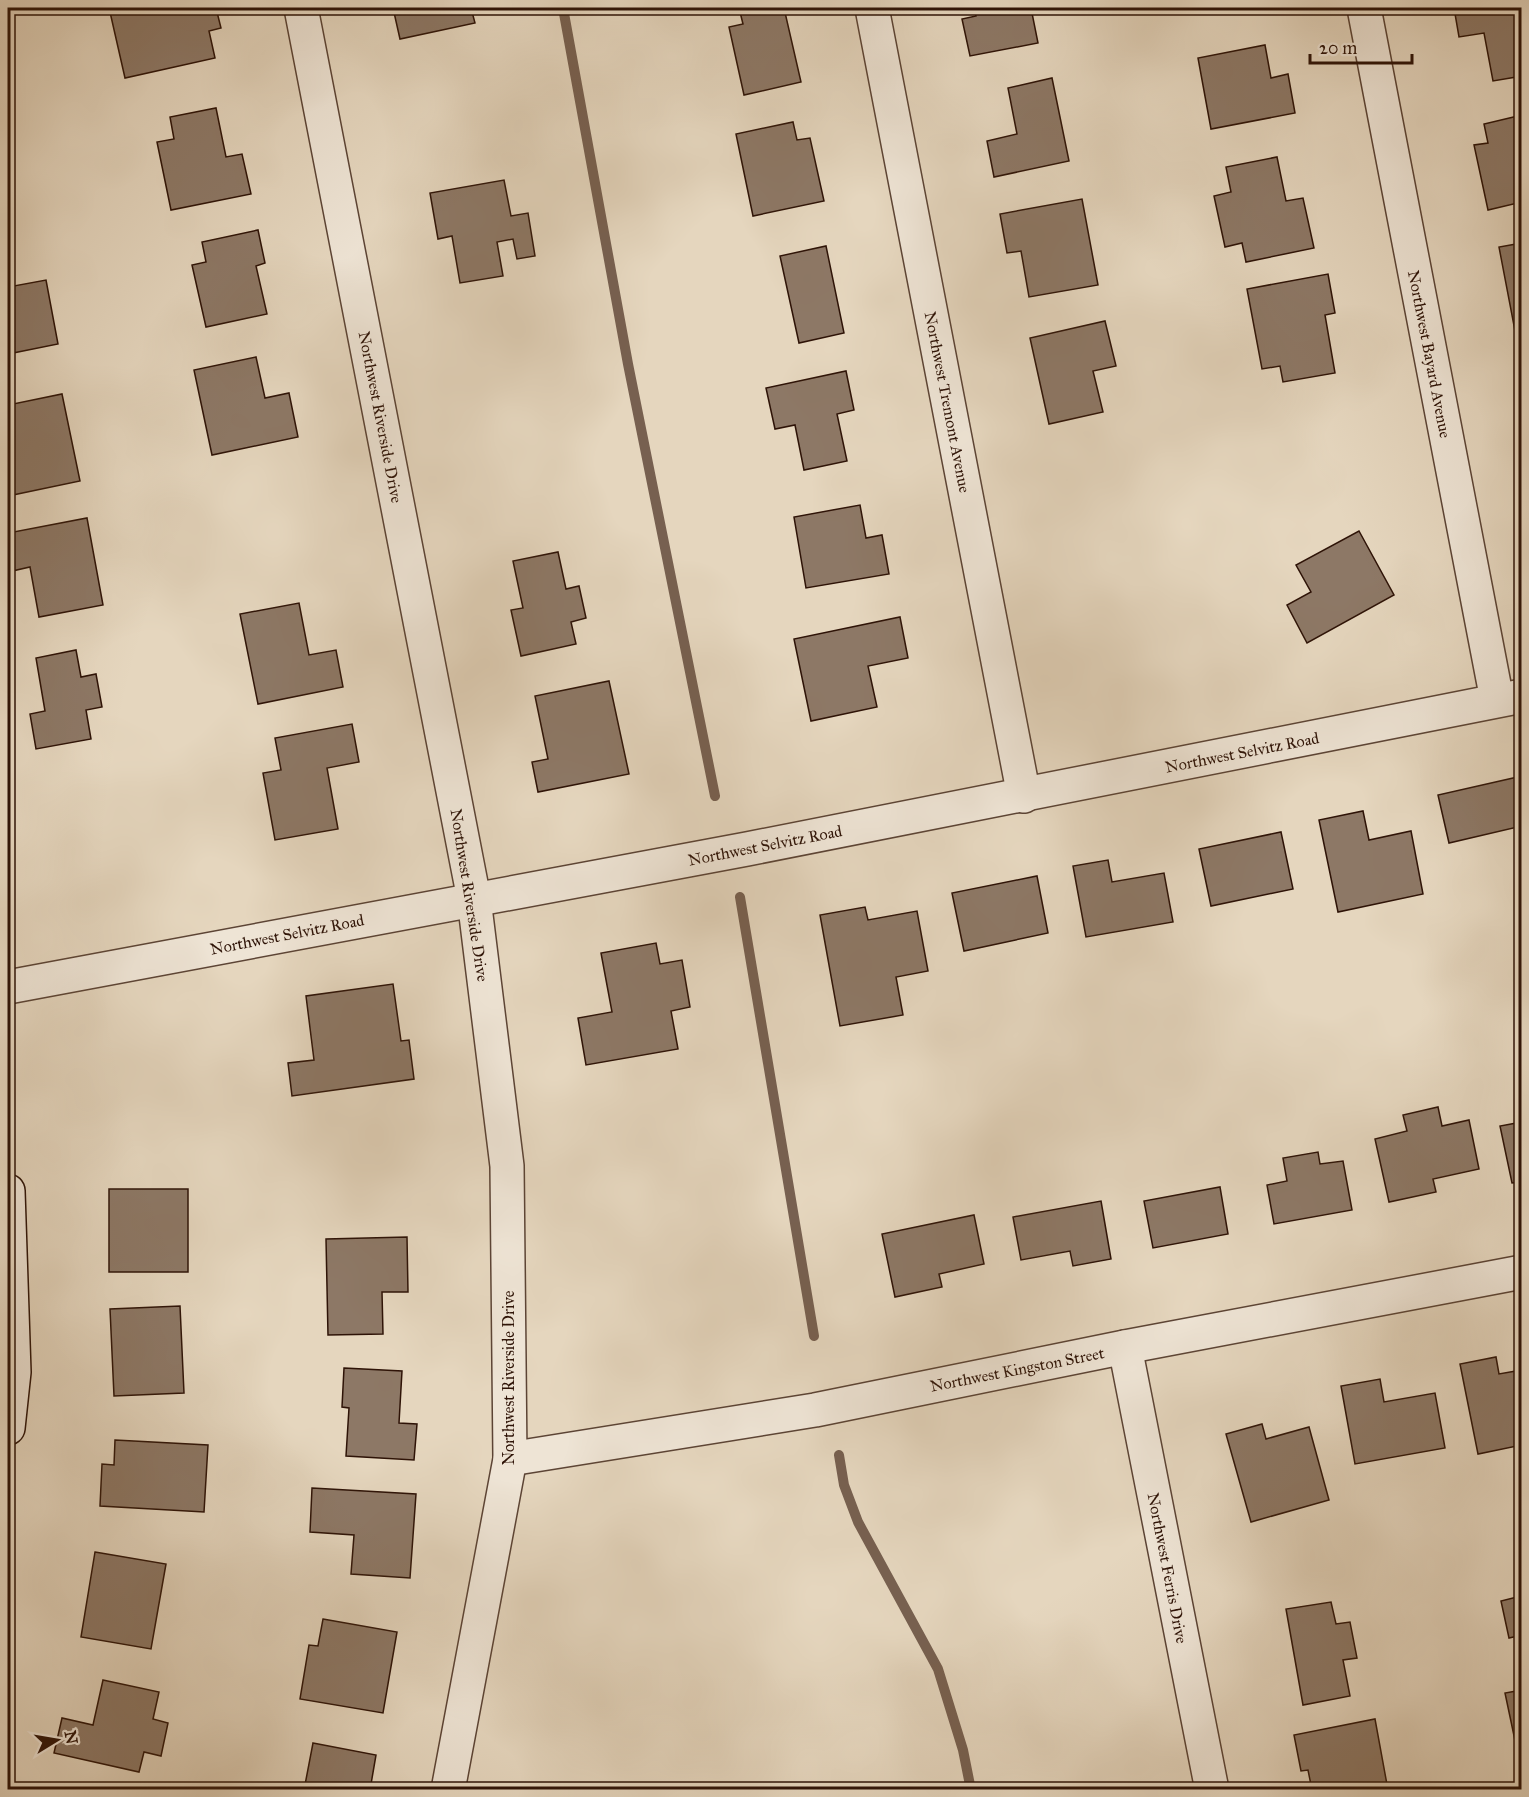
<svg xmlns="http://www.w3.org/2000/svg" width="1529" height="1797" font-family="'IM FELL Great Primer',serif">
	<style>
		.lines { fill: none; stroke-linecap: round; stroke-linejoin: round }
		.stream { stroke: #776050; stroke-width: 10 }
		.building { fill: #8d7866; stroke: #2e1307; stroke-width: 1.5 }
		.street-casing { stroke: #5c4435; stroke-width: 36 }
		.secondary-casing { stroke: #2e1307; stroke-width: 36 }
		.street { stroke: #eee4d5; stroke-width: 33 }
		.secondary { stroke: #eee4d5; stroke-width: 33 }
		.labels { text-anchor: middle; stroke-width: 4.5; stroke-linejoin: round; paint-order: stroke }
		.street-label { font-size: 16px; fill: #2e1307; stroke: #eee4d5 }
	</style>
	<rect width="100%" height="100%" fill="#e5d6be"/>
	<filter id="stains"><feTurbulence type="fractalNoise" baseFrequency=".00333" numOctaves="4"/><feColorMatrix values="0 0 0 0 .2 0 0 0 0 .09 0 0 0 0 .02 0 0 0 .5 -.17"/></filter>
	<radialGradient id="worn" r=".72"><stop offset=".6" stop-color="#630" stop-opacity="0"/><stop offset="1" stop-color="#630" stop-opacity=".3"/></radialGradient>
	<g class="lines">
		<g class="stream">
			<polyline points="563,8 628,364 715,796"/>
			<polyline points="740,897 814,1336"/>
			<polyline points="839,1455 844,1485 858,1522 938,1669 963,1750 971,1790"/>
		</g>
	</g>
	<g class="building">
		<polygon points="133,8 216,8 221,28 209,31 215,58 125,78 110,12"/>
		<polygon points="393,8 471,8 475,23 400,39"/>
		<polygon points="739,8 784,8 801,82 744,95 729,27 743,24"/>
		<polygon points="974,8 1031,8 1038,43 970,56 962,19 976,16"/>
		<polygon points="1454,8 1522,8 1522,76 1493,81 1484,33 1459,37"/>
		<polygon points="1265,45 1271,78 1288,74 1295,113 1211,129 1198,58"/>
		<polygon points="1052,78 1069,161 994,177 987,141 1017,134 1008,88"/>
		<polygon points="216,108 226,157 242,154 251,194 171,210 157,142 174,139 170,117"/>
		<polygon points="1522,115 1522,202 1488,210 1474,145 1488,143 1484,124"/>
		<polygon points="793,122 797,140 810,138 824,201 753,216 736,134"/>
		<polygon points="1277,157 1286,201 1303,198 1314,248 1246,262 1242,243 1225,247 1214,196 1231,192 1226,167"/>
		<polygon points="504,180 511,216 528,213 535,256 517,259 513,239 497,242 503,276 460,283 452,236 438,239 430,193"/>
		<polygon points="1082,199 1098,285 1029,297 1021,251 1007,253 1000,214"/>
		<polygon points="258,230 265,263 256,266 267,314 206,327 192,265 206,262 202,242"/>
		<polygon points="1522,243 1522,330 1515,331 1499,247"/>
		<polygon points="826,246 844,333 799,343 780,256"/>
		<polygon points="1328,274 1335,313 1325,315 1335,373 1283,382 1280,366 1262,369 1247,289"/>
		<polygon points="46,280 58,344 8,354 8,287"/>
		<polygon points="1105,321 1116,366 1093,371 1103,412 1049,424 1030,338"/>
		<polygon points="256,357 265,398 289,393 298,437 212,455 194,370"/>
		<polygon points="846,371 854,410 837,414 847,461 804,470 795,425 775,429 766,388"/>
		<polygon points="62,394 80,481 8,496 8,405"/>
		<polygon points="860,505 866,538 882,535 889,574 806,588 794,517"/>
		<polygon points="87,518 103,605 39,617 30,567 8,572 8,533"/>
		<polygon points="1359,531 1394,595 1307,643 1287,605 1311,592 1296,565"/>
		<polygon points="558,552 566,589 579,586 586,618 571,622 576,644 521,656 511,610 523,608 513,561"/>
		<polygon points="299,603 309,655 336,650 343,687 258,704 240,614"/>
		<polygon points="900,617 908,658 868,666 877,707 811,721 794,639"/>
		<polygon points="76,650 81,677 96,674 102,707 86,710 91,739 36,749 30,714 45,711 36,658"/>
		<polygon points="609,681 629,774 538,792 532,762 548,759 535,696"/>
		<polygon points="352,724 359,762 327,768 338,829 275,840 263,773 281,770 275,738"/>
		<polygon points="1522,776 1522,826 1449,843 1438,795"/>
		<polygon points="1363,811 1369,840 1411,831 1423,894 1338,912 1319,820"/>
		<polygon points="1281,832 1293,889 1211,906 1199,849"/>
		<polygon points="1108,860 1112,882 1164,873 1173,922 1086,937 1073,866"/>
		<polygon points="1037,876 1048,933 964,951 952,893"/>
		<polygon points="865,907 868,920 917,911 928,971 896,977 903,1015 840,1026 820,915"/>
		<polygon points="656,943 660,964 682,960 690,1007 671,1011 678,1049 586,1065 578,1018 612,1012 601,953"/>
		<polygon points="393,984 401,1041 409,1040 414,1079 292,1096 288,1063 314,1060 306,996"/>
		<polygon points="1438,1107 1442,1126 1469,1120 1479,1169 1433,1179 1436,1192 1389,1202 1375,1139 1407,1131 1403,1115"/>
		<polygon points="1522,1122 1522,1182 1512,1183 1500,1126"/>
		<polygon points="1318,1152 1320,1164 1343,1161 1352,1210 1274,1224 1267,1185 1287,1181 1283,1158"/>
		<polygon points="1220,1187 1228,1234 1153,1248 1144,1201"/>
		<rect x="109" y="1189" width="79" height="83"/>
		<polygon points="1101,1201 1111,1259 1073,1266 1070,1251 1021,1260 1013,1217"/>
		<polygon points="974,1215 984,1264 939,1274 942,1287 895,1297 882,1234"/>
		<polygon points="407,1237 408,1292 382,1292 383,1334 328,1335 326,1239"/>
		<polygon points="180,1306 184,1393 114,1396 110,1309"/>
		<polygon points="1496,1357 1499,1374 1522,1370 1522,1445 1478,1454 1460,1364"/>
		<polygon points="344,1368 402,1371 399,1423 417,1424 414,1460 346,1456 349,1408 342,1407"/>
		<polygon points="1380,1379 1384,1402 1435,1393 1445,1448 1355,1464 1341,1386"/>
		<polygon points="1262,1424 1266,1439 1309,1427 1329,1500 1251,1522 1226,1434"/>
		<polygon points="115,1440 208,1445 204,1512 100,1506 102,1464 114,1465"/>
		<polygon points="312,1488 416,1494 410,1578 351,1574 354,1535 310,1532"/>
		<polygon points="95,1552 166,1564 151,1649 81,1637"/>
		<polygon points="1522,1577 1522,1635 1509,1638 1501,1601 1521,1596 1516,1578"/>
		<polygon points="1331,1602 1336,1624 1350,1622 1357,1658 1343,1660 1350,1696 1303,1705 1286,1609"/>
		<polygon points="323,1619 397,1632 383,1713 300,1699 309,1645 318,1646"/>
		<polygon points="103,1680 159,1692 153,1719 168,1723 161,1756 144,1752 139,1772 54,1753 62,1718 93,1725"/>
		<polygon points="1522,1690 1522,1749 1517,1750 1505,1693"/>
		<polygon points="1375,1719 1388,1790 1312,1790 1308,1770 1301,1771 1294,1735"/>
		<polygon points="313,1743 376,1755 370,1790 304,1790"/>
	</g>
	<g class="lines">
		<defs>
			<g id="street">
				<polyline points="301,8 474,899 507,1166 510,1459 448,1790"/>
				<polyline points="872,8 1024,796"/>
				<polyline points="1364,8 1497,700"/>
				<polyline points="8,987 747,849 1522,696"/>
				<polyline points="1125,1347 1212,1790"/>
				<polyline points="510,1459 815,1410 1125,1347 1522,1272"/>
			</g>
			<polyline id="secondary" points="8,1191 14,1372 8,1428"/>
		</defs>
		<use href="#street" class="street-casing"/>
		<use href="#secondary" class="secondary-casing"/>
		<use href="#street" class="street"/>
		<use href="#secondary" class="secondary"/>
	</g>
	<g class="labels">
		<g class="street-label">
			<text transform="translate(1430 354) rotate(79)" y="6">Northwest Bayard Avenue</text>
			<text transform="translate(948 402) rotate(79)" y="6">Northwest Tremont Avenue</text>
			<text transform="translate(381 417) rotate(79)" y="6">Northwest Riverside Drive</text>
			<text transform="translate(1242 752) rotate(-11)" y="6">Northwest Selvitz Road</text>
			<text transform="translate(765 845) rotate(-11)" y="6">Northwest Selvitz Road</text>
			<text transform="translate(470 895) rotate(81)" y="6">Northwest Riverside Drive</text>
			<text transform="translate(287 934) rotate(-11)" y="6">Northwest Selvitz Road</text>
			<text transform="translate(1017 1369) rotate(-11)" y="6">Northwest Kingston Street</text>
			<text transform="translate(508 1378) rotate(-90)" y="6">Northwest Riverside Drive</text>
			<text transform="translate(1168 1568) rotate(79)" y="6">Northwest Ferris Drive</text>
		</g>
	</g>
	<rect width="1529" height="1797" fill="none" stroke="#e5d6be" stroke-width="30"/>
	<rect x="9" y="9" width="1511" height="1779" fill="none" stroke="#2e1307" stroke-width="3"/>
	<rect x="15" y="15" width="1499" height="1767" fill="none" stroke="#2e1307" stroke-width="1.5"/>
	<g transform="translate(57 1740) rotate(79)" stroke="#eee4d5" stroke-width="4.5" paint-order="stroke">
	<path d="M0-4.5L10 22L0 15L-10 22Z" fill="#2e1307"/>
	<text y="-9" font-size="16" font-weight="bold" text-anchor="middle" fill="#2e1307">N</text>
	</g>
	<path d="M1310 54v9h102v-9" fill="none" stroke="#2e1307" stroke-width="3"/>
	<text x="1319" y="54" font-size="18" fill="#2e1307" stroke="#eee4d5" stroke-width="4.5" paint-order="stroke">20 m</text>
	<rect width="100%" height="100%" filter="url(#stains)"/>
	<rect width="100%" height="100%" fill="url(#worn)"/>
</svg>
